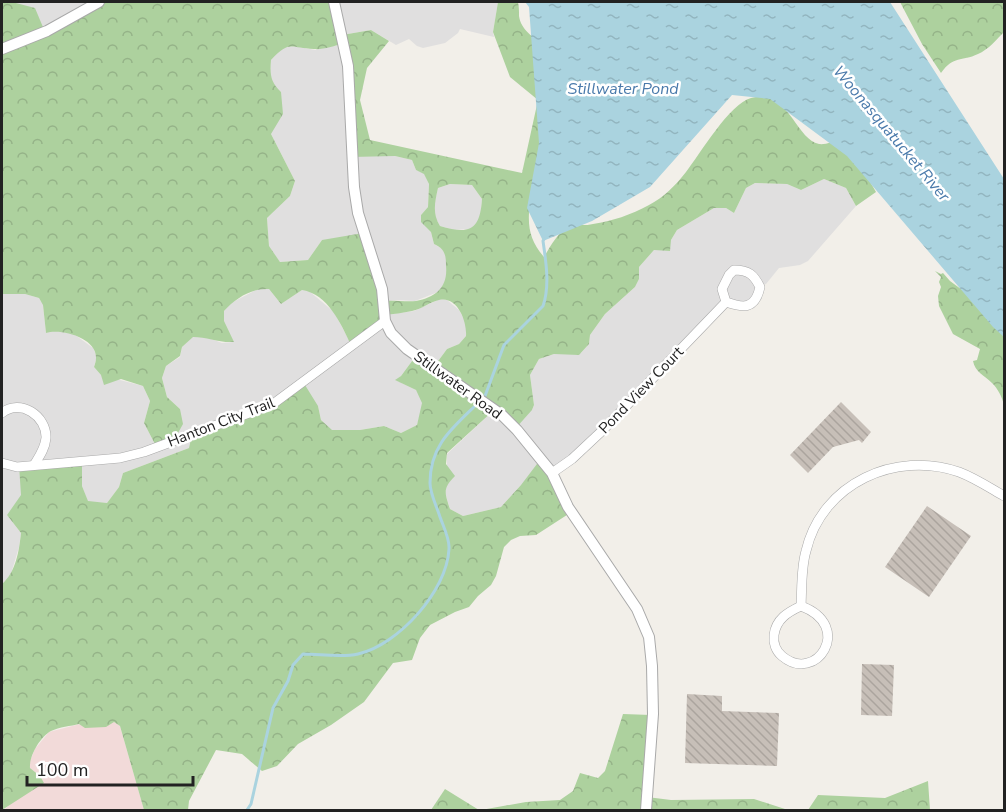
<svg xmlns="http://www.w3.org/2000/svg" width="1006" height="812" font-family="'Nunito Sans',sans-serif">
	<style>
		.residential { fill: #e0dfdf }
		.commercial { fill: #f2dad9 }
		.forest { fill: url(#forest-crowns); fill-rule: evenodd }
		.water { fill: url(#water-ripples) }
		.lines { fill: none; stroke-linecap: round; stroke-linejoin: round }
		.stream { stroke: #aad3df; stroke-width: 3 }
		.building { fill: url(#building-back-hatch) }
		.minor-casing { stroke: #a9a9a9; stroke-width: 10 }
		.tertiary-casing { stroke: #a9a9a9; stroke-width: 12 }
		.minor { stroke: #fff; stroke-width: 9 }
		.tertiary { stroke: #fff; stroke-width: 10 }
		.labels { text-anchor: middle; stroke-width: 5; stroke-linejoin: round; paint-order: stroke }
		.street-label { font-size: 15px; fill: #222; stroke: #fff }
		.water-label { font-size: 16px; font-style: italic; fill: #4a7aab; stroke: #fff }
	</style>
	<defs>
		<pattern id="forest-crowns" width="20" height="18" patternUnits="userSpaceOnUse" patternTransform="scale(1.5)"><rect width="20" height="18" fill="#add19e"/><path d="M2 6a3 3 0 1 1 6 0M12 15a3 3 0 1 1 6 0" fill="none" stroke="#95b388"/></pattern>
		<pattern id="water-ripples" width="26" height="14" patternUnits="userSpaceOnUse" patternTransform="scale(1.5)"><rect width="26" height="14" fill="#aad3df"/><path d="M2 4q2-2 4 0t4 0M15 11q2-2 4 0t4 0" fill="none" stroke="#92b5bf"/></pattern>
		<pattern id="building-back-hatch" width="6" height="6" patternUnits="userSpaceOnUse" patternTransform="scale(1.5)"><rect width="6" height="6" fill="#c7bfb8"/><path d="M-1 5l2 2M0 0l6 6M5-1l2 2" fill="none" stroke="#aba49e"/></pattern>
	</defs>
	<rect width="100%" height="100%" fill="#f2efe9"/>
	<g class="residential">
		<polygon points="12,2 101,2 45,32"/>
		<polygon points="332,2 498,2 493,32 494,37 460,29 458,33 445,43 423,48 417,46 409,39 396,45 371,30 342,35"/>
		<polygon points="342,44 351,156 395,156 412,160 416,170 424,173 429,184 428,207 421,215 431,232 434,244 441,248 446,254 447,279 438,292 415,301 397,300 382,302 322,240 308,260 280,262 269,247 267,218 290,196 295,181 271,134 281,92 274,86 270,75 271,60 283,47 294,46 315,50"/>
		<polygon points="824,179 846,188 856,206 808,261 800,265 779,268 766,284 758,286 751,304 725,304 573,460 521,485 501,507 463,516 450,509 445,493 447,484 447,454 493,411 532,410 534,405 530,375 539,359 554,354 581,353 589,344 590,335 605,314 635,287 639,279 639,267 654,250 671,240 677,230 714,208 726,208 734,213 746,188 755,183 787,184 801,190"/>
		<polygon points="450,184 472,185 482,199 481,215 477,225 470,229 454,230 440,226 436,219 434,206 438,188"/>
		<polygon points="258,289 269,289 281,304 302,290 309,291 334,312 351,344 384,315 414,311 440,299 447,300 459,310 467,324 466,336 459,344 447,349 433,368 415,357 401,376 396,380 416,390 423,403 417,425 401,433 384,426 360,430 332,431 321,420 318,406 189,448 123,473 119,487 107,503 88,502 82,486 22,495 7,515 21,533 19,547 10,577 2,584 2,294 25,294 39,298 43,305 46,333 54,330 74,334 93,348 97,356 94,367 101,375 143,386 150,401 144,423 157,448 180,409 167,397 162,378 166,366 180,357 182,347 193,336 206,337 222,343 233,342 223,321 224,311 231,303"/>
	</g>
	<polygon class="commercial" points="114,722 120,726 144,810 4,810 40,776 30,768 30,761 35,749 49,732 80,724"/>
	<g class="forest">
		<path d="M2 2H12L35 8 45 32 101 2H332L342 35 371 30 389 41 367 68 360 100 370 140 522 173 538 100 510 77 493 32 498 2H518C519 7 519 11 519 16 521 30 533 37 544 45L556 110 529 213C528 231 532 243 544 257 550 247 559 230 570 226 577 224 586 226 593 224 612 221 631 215 649 205 663 198 676 185 686 172 700 154 730 103 751 98 789 88 795 139 819 144 825 145 835 141 841 140L851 149 876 192 856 206 846 188 824 179 801 190 787 184 755 183 746 188 734 213 726 208H714L677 230 671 240 670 251 654 250 639 267V279L635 287 605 314 590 335 589 344 579 355 554 354 539 359 530 375 534 405 532 410 515 429 493 411 447 453 446 464 455 476C442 489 445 493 450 509L463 516 501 507 521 485 540 460 570 513 536 535 520 536 511 540 504 547 496 576 491 585 478 596 469 607 455 612 430 625 420 638 412 660 393 663 364 702 331 725 298 744 277 766 262 771 242 754 216 750 189 801 188 810H144L120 726 114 722 106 727 85 728 79 724C71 726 59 727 51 731 40 737 29 756 30 768L40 776 44 783 2 810V584C16 572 19 551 21 533L7 515 21 495 19 465 82 463V486L88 501 107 503 119 487 123 473 189 448 192 435 271 406 305 385 318 406 321 420 332 430H360L384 426 401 433 417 425 422 403 416 390 395 380 401 376 415 357 433 368 447 349 459 344 466 336C467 322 458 296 439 300 430 302 422 309 412 311 403 313 393 314 384 315L383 324 351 345C341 324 328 294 302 290L281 304 269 289C252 288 236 298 224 311V321L234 342C219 343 207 337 193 337L182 347 180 356 166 366 162 378 167 397 180 409 183 424 173 442 157 448 144 423 150 401 143 386 121 379 104 385 101 375 94 367C95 364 96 361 96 358 97 338 61 328 46 333L43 305 39 298 25 294H2ZM342 44 351 157 395 156 412 160 416 170 424 174 429 184 428 207 421 215V222L431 232 434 244C445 249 446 255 446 266 448 287 436 297 416 301 407 302 393 300 382 301L363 233 322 240 308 260 280 262 269 246 267 218 290 196 295 181 271 134 283 114 281 92C270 82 270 74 271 60 290 40 289 48 314 49 323 50 333 46 342 44ZM450 184 472 185 482 199C480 230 470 235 440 226 432 213 435 202 438 188Z"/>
		<path d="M900 2H1004V32C997 39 988 50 978 54 961 62 954 55 941 73L922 44Z"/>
		<path d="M935 271 941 274 943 273 950 281 1004 321V405C1002 397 998 389 992 383 984 375 975 372 973 361L977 360 980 349 953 334 939 306 938 296 941 287 939 282 941 277Z"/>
		<polygon points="623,714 651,715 647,797 671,800 754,799 788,810 481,810 526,802 560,800 573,791 580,773 598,778 605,771"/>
		<polygon points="928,781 930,810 803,810 808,810 818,795 885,798"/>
		<polygon points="445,789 479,810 431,810"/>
	</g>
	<polygon class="water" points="525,2 890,2 1004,179 1004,337 993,327 847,156 770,99 732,95 650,187 592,221 543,241 527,208 539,143 529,7"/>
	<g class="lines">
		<g class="stream">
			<path d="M485 396 504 345 543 306C550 286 546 262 543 241L544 239"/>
			<path d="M247 810 251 804 273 708 288 681 293 665 303 654C320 654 341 658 358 654 398 645 447 591 449 549 450 538 442 524 439 514 436 505 430 493 430 483 430 447 450 430 474 407"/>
		</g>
	</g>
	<g class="building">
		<polygon points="841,402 871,432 862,443 859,440 833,447 808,473 790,455"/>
		<polygon points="927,506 971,536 929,597 885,567"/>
		<polygon points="862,664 894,665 892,716 861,715"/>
		<polygon points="687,694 722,696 722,711 779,713 777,766 685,763"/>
	</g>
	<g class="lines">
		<defs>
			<g id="minor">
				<path d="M734 270C749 270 754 275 760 287 755 310 743 308 726 302L722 289 729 275Z"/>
				<path d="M2 413C20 398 47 416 46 438 45 449 39 457 34 465"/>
				<polyline points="2,463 17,467 120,458 144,452 273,404 385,321"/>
				<polyline points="552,473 572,459 603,430 726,302"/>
				<path d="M801 606C802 588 801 568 806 551 822 483 896 450 959 472 975 478 990 488 1004 496"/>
				<path d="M801 606C855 626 816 685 782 656 776 651 773 643 774 635 776 619 788 612 801 606Z"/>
			</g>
			<g id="tertiary">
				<polyline points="334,2 348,66 354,187 358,213 382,289 385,321 391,333 407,349 502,415 517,430 552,473 568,507 637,609 649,637 652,666 653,714 646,810"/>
				<polyline points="2,49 47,31 99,2"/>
			</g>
		</defs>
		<use href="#minor" class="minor-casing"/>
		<use href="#tertiary" class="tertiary-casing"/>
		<use href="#minor" class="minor"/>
		<use href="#tertiary" class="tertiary"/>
	</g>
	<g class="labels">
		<g class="street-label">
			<text transform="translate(458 385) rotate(36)" y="5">Stillwater Road</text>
			<text transform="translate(641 390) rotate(-46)" y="5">Pond View Court</text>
			<text transform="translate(221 422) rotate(-21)" y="5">Hanton City Trail</text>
		</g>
		<g class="water-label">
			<text x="623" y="94">Stillwater Pond</text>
			<text transform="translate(892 133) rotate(50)" y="6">Woonasquatucket River</text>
		</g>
	</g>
	<rect width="1006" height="812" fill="none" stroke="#222222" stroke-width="6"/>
	<path d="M27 776v9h166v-9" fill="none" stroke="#222222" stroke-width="3"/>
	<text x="36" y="776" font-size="18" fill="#222222" stroke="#ffffff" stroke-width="4.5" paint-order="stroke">100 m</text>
</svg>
